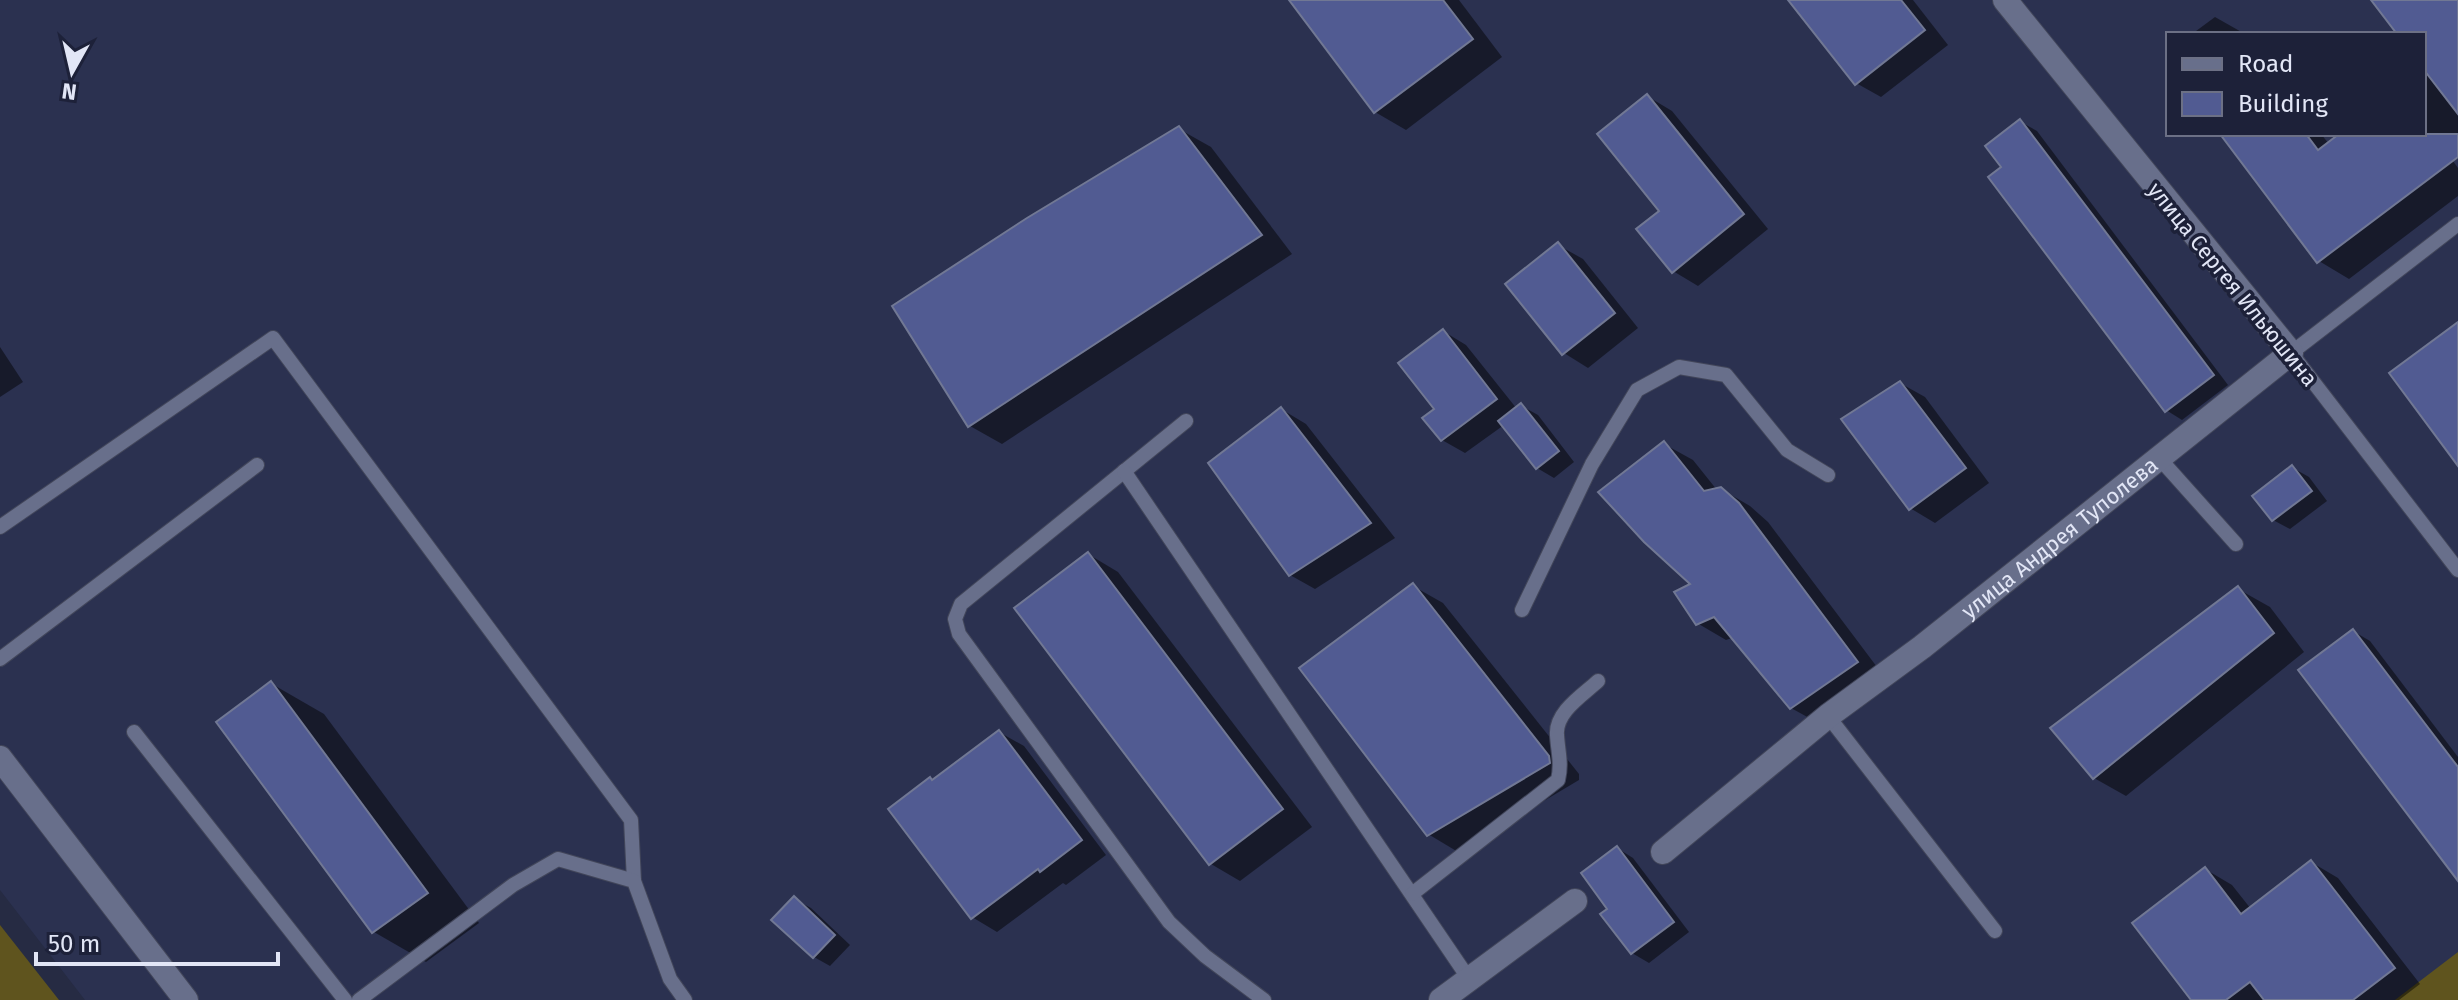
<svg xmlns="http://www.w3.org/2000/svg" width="2458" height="1000" font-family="'Fira Sans',sans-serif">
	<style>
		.built { fill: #2b3150; fill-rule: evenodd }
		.green { fill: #5f541e }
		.shadow { fill: #0007 }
		.building { fill: #515b92; stroke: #717894; stroke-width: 2 }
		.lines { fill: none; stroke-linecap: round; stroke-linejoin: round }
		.lane-casing { stroke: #42465a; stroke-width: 16 }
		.street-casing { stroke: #42465a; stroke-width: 26 }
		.lane { stroke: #686f8b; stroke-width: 14 }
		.street { stroke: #686f8b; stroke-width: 24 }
		.labels { text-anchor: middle; stroke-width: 7; stroke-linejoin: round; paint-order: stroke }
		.street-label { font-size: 22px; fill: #e2e6f6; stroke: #1d2139 }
	</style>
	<rect width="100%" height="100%" fill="#262b43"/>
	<path class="built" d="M0 0H2458V1000H85L0 890ZM2168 34H2424V134H2168Z"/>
	<g class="green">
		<polygon points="0,925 59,1000 0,1000"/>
		<polygon points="2458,952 2458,1000 2395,1000"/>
	</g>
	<g class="shadow">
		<polygon points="1291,0 1459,0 1502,57 1406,130 1375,112"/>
		<polygon points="1791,0 1913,0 1948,45 1881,97 1856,83"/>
		<polygon points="2374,0 2458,0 2458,158 2453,161 2458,168 2458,196 2349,279 2319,261 2222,134 2321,134 2329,144 2342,134 2424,134 2424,72 2427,70 2424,66 2424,34 2400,34"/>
		<polygon points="2215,17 2245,34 2192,34"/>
		<polygon points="1647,96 1672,111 1768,229 1698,286 1673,271 1662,211"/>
		<polygon points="2021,122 2037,131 2228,385 2182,420 2166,410 2004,168"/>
		<polygon points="1179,129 1211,147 1292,254 1002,444 970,426"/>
		<polygon points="1558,245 1583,259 1638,328 1588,368 1564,353"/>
		<polygon points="1443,331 1466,345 1517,409 1522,406 1538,415 1574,462 1554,478 1537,468 1504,425 1465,453 1442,440 1437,409"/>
		<polygon points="0,347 23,382 0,397"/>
		<polygon points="1900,383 1925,397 1989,483 1935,523 1910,508"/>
		<polygon points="1281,409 1306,424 1395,538 1315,589 1290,575"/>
		<polygon points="1664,444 1693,460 1717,490 1721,489 1750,506 1768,522 1886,679 1820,724 1791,708 1732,638 1726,640 1697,623 1694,585"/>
		<polygon points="2293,468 2309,477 2327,501 2290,529 2273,520"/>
		<polygon points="1088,554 1118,572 1312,827 1240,881 1211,864"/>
		<polygon points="1413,586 1443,603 1579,774 1579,780 1458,852 1428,834"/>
		<polygon points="2238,589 2270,607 2304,652 2126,796 2094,778"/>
		<polygon points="2353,631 2370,641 2458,757 2458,877"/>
		<polygon points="272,684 324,714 479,923 426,962 374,932 219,723"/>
		<polygon points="999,732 1024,746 1106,855 1066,885 1063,883 997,932 972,917 933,781"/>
		<polygon points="1617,848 1633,858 1689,932 1649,963 1632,953"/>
		<polygon points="2311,862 2338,878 2420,984 2399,1000 2194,1000 2205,869 2232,885 2251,909"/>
		<polygon points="794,899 811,908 850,945 830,966 814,957"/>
	</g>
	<g class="building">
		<polygon points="1289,0 1443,0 1473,39 1374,113"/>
		<polygon points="1788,0 1901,0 1925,30 1855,85"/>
		<polygon points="2371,0 2458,0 2458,114 2424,70 2424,34 2397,34"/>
		<polygon points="1647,94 1744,214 1672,273 1636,229 1659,211 1597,134"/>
		<polygon points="2020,119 2214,375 2165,412 1988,177 2001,167 1985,146"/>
		<polygon points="1179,126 1262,235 968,427 892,306 1027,218"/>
		<polygon points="2220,134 2306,134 2318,150 2339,134 2458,134 2458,157 2317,263"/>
		<polygon points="1558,242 1615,313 1562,355 1505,284"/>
		<polygon points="2458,322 2458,466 2389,373"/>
		<polygon points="1443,329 1497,399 1441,441 1422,418 1434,409 1398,363"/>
		<polygon points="1900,381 1966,468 1909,510 1841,419"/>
		<polygon points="1521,403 1559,451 1536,469 1498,421"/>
		<polygon points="1281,407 1371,523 1289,576 1208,463"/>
		<polygon points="1664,441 1704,491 1721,487 1739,503 1858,662 1790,709 1714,617 1696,625 1674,592 1690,584 1644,542 1598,492"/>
		<polygon points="2292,465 2312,491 2272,521 2252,496"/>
		<polygon points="1088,552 1283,809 1209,865 1014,608"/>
		<polygon points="1413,583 1549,756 1550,763 1427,836 1299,668"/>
		<polygon points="2238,586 2274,633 2093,779 2050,728"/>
		<polygon points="2353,629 2458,767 2458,881 2298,670"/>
		<polygon points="271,681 428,893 372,933 216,722"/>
		<polygon points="999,730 1082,840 1040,872 1038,869 971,919 888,809 930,777 932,780"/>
		<polygon points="1617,846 1674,922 1631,954 1600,914 1607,909 1581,873"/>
		<polygon points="2311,860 2395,968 2353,1000 2264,1000 2250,982 2226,1000 2191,1000 2132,923 2205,867 2241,914"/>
		<polygon points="794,896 835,935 813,958 771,920"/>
	</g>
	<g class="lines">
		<defs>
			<g id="lane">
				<polyline points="2458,224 2291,353 2458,570"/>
				<polyline points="1186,421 961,604 955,619 959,634 1169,922 1205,956 1264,1000"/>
				<polyline points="2160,459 2236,544"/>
				<polyline points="1124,471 1469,979"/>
				<polyline points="0,527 273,338 631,820 634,881"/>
				<polyline points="1522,610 1592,464 1637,390 1679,367 1726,375 1787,450 1828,475"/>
				<polyline points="0,659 257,465"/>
				<polyline points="1828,716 1995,931"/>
				<polyline points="134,732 345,1000"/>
				<path d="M1412 894 1558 780C1562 763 1558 752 1557 735 1555 712 1583 695 1598 681"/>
				<polyline points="359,1000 513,885 558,859 634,881 670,979 685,1000"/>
			</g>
			<g id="street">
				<polyline points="0,758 186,1000"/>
				<path id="s1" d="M1663 852 1828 716 1922 647 2291 353 2005 0"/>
				<polyline points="1441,1000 1575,901"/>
			</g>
		</defs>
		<use href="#lane" class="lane-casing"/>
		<use href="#street" class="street-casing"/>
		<use href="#lane" class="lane"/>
		<use href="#street" class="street"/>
	</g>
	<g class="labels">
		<g class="street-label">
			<text transform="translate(2233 284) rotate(51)" y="8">улица Сергея Ильюшина</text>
			<text dy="8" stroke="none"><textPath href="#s1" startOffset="506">улица Андрея Туполева</textPath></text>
		</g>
	</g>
	<rect x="2166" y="32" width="260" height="104" fill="#1d2139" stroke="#6c7085" stroke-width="2"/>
	<rect x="2182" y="58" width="40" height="12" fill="#686f8b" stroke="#6c7085" stroke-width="2"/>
	<text x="2238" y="72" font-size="24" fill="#e2e6f6">Road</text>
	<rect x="2182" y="92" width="40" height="24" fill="#515b92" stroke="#6c7085" stroke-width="2"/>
	<text x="2238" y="112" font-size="24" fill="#e2e6f6">Building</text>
	<g transform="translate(72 72) rotate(188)" stroke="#1d2139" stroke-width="6" paint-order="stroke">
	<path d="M0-6L14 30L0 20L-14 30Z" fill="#e2e6f6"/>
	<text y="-12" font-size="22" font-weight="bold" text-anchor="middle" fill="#e2e6f6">N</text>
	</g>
	<path d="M36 952v12h242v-12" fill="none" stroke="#e2e6f6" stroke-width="4"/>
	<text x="48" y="952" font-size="24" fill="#e2e6f6" stroke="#1d2139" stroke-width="6" paint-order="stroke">50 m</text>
</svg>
